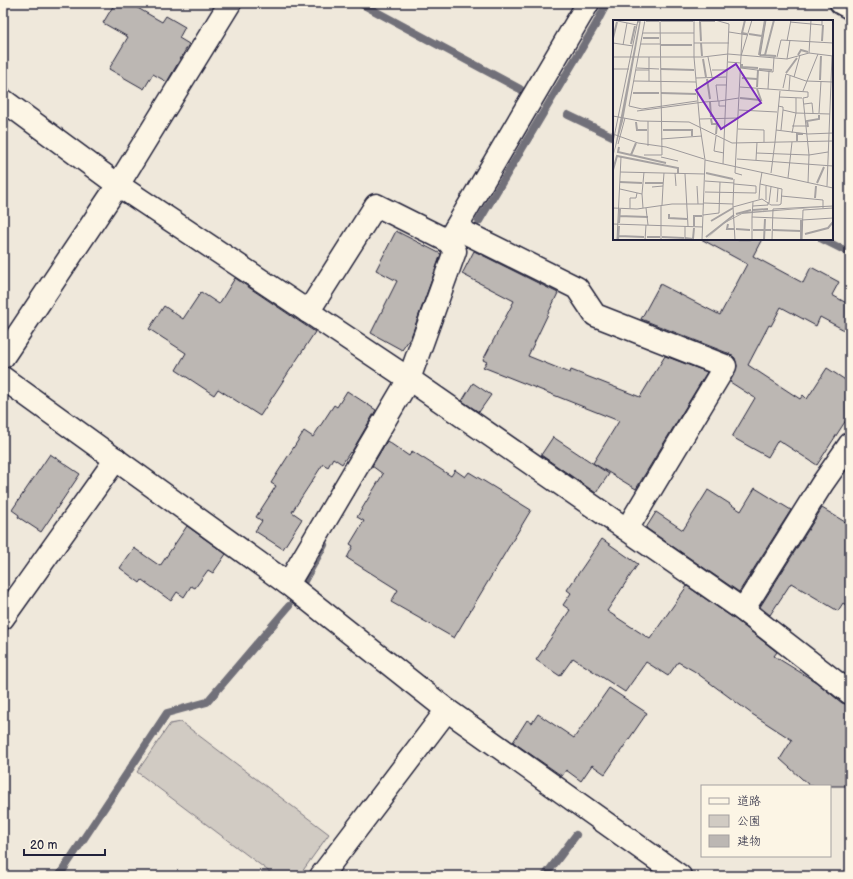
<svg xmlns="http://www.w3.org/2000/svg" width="853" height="879" font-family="'Balsamiq Sans','Klee One',sans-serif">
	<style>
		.green { fill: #d1cbc3; stroke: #7a767f }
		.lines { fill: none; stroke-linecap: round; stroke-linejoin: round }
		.stream { stroke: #716f79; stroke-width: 8 }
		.building { fill: #bcb7b3; stroke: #22223b }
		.minor-casing { stroke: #22223b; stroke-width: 25 }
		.minor { stroke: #fcf5e5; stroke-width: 22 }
		.inset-river { fill: none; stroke: #a6a2a2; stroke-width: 2 }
		.inset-road { fill: none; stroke: #9d999b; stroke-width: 1 }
		.view { fill: #7b2cbf; fill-opacity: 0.15; stroke: #7b2cbf; stroke-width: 2 }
		.inset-edge { fill: none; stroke: #22223b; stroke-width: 2 }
	</style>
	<rect width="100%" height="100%" fill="#efe8db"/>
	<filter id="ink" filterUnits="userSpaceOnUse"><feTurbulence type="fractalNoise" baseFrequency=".025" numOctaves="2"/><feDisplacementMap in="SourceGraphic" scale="8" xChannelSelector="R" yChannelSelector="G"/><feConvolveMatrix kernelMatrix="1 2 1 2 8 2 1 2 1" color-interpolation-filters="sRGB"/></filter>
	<g filter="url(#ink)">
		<polygon class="green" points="181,722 329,834 299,876 275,876 137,772 170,724"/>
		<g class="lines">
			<g class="stream">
				<polyline points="360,3 520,89"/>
				<polyline points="568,115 614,137"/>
				<polyline points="479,221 595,26 607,3"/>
				<polyline points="822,239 850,253"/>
				<polyline points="304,581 324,545"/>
				<polyline points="59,876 167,713 207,702 289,606"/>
				<polyline points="545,876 576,835"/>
			</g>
		</g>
		<g class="building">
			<polygon points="115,3 129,3 162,22 166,16 185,27 179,38 189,44 167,82 153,74 144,89 109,69 128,37 103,23"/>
			<polygon points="396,231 441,254 411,337 402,350 371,333 397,281 376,270"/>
			<polygon points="701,239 762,239 753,256 803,283 811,267 839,282 832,295 850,305 850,333 820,317 816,326 781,307 771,326 769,325 748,365 800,399 803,395 807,399 827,368 850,383 850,414 817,465 778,440 768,457 732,437 755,398 730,382 737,366 735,358 730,354 641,319 660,284 720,315 747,264"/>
			<polygon points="474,251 558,293 528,356 570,373 571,370 640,397 665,356 707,372 636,489 593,463 619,421 483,367 487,362 483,360 514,301 462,274"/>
			<polygon points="235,278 315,332 260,416 218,389 214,395 176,370 186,353 149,329 164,306 183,319 201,292 219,304"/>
			<polygon points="473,383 491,395 479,412 462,401"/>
			<polygon points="347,391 376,410 351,453 350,452 342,464 333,458 328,467 323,464 292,512 302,519 283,549 255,531 262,521 256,517 276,486 271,483 304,431 313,437 334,405 337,407"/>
			<polygon points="553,437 609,474 596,493 541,455"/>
			<polygon points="387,441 409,456 412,451 451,476 455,470 465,477 469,472 531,510 454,638 391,602 398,590 347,558 353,546 350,544 364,521 357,517 383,474 372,466"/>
			<polygon points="50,454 80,474 41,532 18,517 19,515 12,510"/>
			<polygon points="755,488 791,510 739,592 646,528 656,512 683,530 708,490 741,511"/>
			<polygon points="822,508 850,525 850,608 843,603 838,611 791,583 770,615 760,607"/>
			<polygon points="187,526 226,554 213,573 208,570 195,588 191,586 184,597 177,592 171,601 142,580 140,583 120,568 134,548 160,566"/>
			<polygon points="602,539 638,564 607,611 650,639 687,586 736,620 777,652 774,656 816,682 842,703 850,705 850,786 810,786 780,759 792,740 752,714 694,671 678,662 668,676 646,662 625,692 573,658 560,676 536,660 570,610 563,605 571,593 567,590"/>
			<polygon points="609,688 647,713 605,774 592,765 581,781 566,770 562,776 513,742 527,720 532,723 538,714 574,738"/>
		</g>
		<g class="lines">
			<defs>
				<g id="minor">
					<polyline points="841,3 850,8"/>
					<polyline points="3,100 118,185 409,379 743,610 850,693"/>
					<polyline points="456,228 577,288 595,315 725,366 627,529"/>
					<polyline points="308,312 376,205 448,241 588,3"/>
					<polyline points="3,357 118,185 230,3"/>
					<polyline points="3,378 288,584 447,710 680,876"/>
					<polyline points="288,584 409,379 455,251 448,241"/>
					<polyline points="743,610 822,484 850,444"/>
					<polyline points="3,618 116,459"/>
					<polyline points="321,876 447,710"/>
				</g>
			</defs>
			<use href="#minor" class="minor-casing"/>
			<use href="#minor" class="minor"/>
		</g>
	</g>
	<g transform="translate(613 20)">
		<rect width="220" height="220" fill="#efe8db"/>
		<path d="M23 0H28L10 101 0 137 26 3ZM220 186 129 194 110 204 93 220 110 203 131 192Z" fill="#a6a2a2"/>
		<path class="inset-river" d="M132 0 129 13 134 14M33 1H46M48 1H80M136 14 149 16M0 18 4 2M30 18H46M88 21 87 1H102M209 21 210 5M88 23 89 36M18 24 22 6M48 25H79M146 35 152 0M147 35 163 36M152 35 161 0M185 35 188 30 195 32M90 39 93 57M129 44V47L145 48M48 49 81 50M146 49 159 50M173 53 184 38M129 58 144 59M94 59 97 79M207 60 208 36M144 67 145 50M20 73H46M48 73 83 74M127 78 148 80 144 69M97 82 98 97M98 99 99 104H104L103 114M23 102 24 110H34M195 107 194 101 206 99V95M50 110H79V116M184 121V114H190M6 127 5 132 53 143M18 135 23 123M0 150 4 136 65 148V153M93 153 120 159M7 162 29 163M32 163H50M204 163 211 147M202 178 203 166M140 190 155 189M56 194V198L74 199M123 194 138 190M6 196 35 197M98 201 120 188M6 203 7 189M115 204 114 209H121M81 206V196H89M123 209 137 210M140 210H158M160 210 188 211M192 214 215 208 220 202M6 216 31 217M34 217H47M49 217 71 218M93 217 121 195M72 218 80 219 81 208M5 220 6 206M151 220 152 199M188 220V200"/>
		<path class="inset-road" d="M0 0 24 5M32 0 16 86 29 89 84 81M81 0V37L87 106M102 0 116 4 110 144M177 2 209 5V0M116 12 135 15M30 13H81M174 21 178 0M0 23 20 26M81 23H116M28 24H47M10 25 14 3M196 33 198 0M128 35 129 14M147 36 153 0M0 37H90L115 34 174 39 196 33 220 36M95 37 99 57M164 37 168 20 220 23M174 39 177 20M115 42 128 43M24 48 46 49M128 48 160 52 161 37M0 49H16M23 50H36M99 50H115M181 57 187 35M83 58 113 57M21 61 83 62M36 61V37M127 67 195 72V77L190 78 196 135 195 163M170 68 173 54 193 61 220 62M155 69 156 51M176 70 177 56M190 71 205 34M166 77 189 78M183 78V93M105 81 103 65H114M106 81 126 78M191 84 199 83 200 93M165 86 170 87V90L183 93 217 94M126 90 164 92M24 91 91 82 106 81V86H113M206 93 208 61M0 96 27 101 76 102 119 123 220 121M87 99 125 98M35 101V126M87 106 92 140 89 220M179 106H194M125 109 151 110V122M163 110 195 114M168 110 170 90M179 113 183 93M0 114 25 123 53 127 91 139M195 114 220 113M103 116 101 131 111 133M48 119 89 116M0 122 25 0M162 122 167 71M5 124 12 98M143 133 196 135 215 132M31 135H49L47 0M48 137 65 141M124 139 220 146M92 140 220 168M143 140 144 122M7 152 92 154M62 153 63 166M158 153 162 122M72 154 75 206M129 155 122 153 128 36 139 0M175 158 179 122M92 161 121 163M147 164 149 152M84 166 85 184M214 166 219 36M39 167 50 166 51 153M7 169 29 174 30 188M92 172 143 173V166L121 164M29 174 31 152M168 176 210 180V188M153 180V166M164 182 165 168M91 183 120 184V187L149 179 158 185H166L168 184 169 169 147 164 146 179M156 183 158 167M120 184 121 159M49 185 50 166M140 186 155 185V182M120 187 122 220M0 188 24 189 59 184H91M17 188V178H23L24 173M33 188 35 205M160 189 220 186M90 195 106 193 107 162M139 197 140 182M189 200 220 198M0 204 90 207M4 220 8 137M32 220 33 205M48 220V186M72 220V206M139 220V197L189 199M159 220 160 189M189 220 190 190 220 188"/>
		<path class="view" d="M123 44 148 83 108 109 83 70Z"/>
		<rect width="220" height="220" class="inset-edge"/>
	</g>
	<rect width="853" height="879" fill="none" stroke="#fcf5e5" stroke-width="16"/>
	<rect x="8" y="8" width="837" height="863" fill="none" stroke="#22223b" stroke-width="1.5" filter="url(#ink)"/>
	<rect x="701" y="785" width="130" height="72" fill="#fcf5e5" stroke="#a5a1a1"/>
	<rect x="709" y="798" width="20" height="6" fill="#fcf5e5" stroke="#a5a1a1"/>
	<text x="737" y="805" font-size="12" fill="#22223b">道路</text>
	<rect x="709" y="815" width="20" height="12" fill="#d1cbc3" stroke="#a5a1a1"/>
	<text x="737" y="825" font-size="12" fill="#22223b">公園</text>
	<rect x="709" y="835" width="20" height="12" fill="#bcb7b3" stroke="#a5a1a1"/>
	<text x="737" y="845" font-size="12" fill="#22223b">建物</text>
	<path d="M24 849v6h81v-6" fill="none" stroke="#22223b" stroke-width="2"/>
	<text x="30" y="849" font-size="12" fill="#22223b" stroke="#fcf5e5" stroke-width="3" paint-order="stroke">20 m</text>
</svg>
